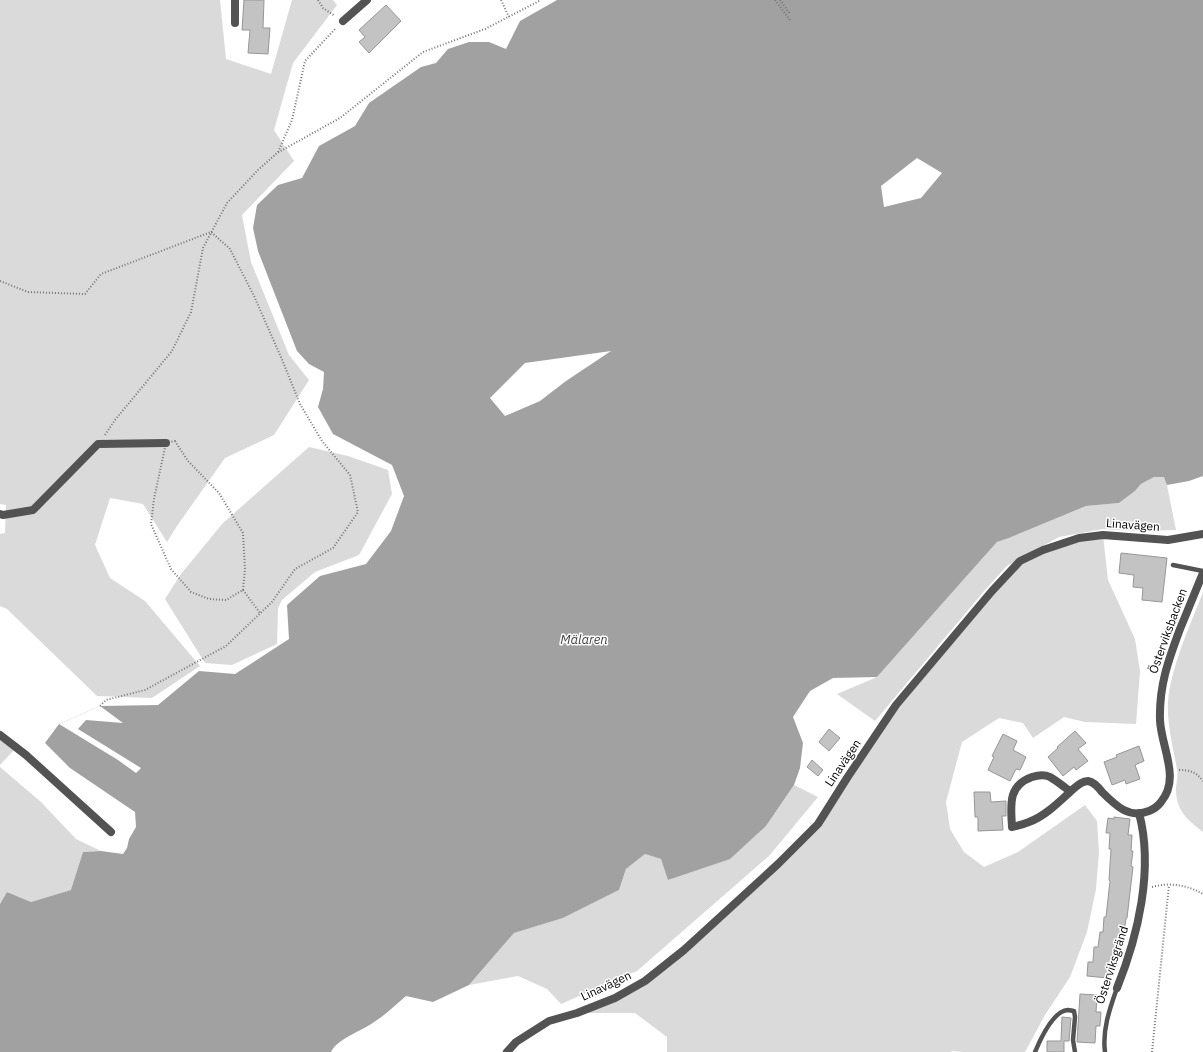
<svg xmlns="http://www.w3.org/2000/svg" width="1203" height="1052" font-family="'IBM Plex Sans',sans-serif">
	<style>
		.green { fill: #dadada }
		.water { fill: #a1a1a1; fill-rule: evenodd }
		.pier { fill: #fff }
		.building { fill: #c3c3c3; stroke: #979797 }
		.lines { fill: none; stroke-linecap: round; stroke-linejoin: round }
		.path { stroke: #757575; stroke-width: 2; stroke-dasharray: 1 2; stroke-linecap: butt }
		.lane { stroke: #535353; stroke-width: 4.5 }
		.street { stroke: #535353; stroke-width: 8 }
		.labels { text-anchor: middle; stroke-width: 3; stroke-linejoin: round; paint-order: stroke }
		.street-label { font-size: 12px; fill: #000; stroke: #fff }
		.water-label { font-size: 13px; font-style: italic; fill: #424242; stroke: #fff }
	</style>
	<rect width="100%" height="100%" fill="#fff"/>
	<g class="green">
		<polygon points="0,0 220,0 226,59 271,74 292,0 333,0 337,5 293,63 274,130 294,161 242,215 251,262 289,355 309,380 274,435 225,458 177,526 167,542 143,504 110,498 95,545 110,578 145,601 200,666 152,698 97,696 7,609 0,606 0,534 5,533 6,505 0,504"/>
		<polygon points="309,447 348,456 388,470 392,494 359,555 315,572 282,600 278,608 277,644 232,665 205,663 165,599 181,574 223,523"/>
		<polygon points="1154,477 1165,477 1167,485 1176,530 1138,531 1103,529 1059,537 1007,566 985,590 875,721 837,694 877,677 997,542 1009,538 1086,506 1119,503 1135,491 1141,484"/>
		<polygon points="1103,535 1108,580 1135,639 1140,671 1136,724 1085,722 1064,717 1033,738 1023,723 999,718 962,742 946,802 950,829 964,852 984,867 1018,852 1085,805 1097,821 1099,852 1096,889 1087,932 1070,977 1045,1015 1025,1052 963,1052 952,1051 951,1052 667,1052 667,1037 635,1013 577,1013 645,981 818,824 896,705 1020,561 1043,550"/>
		<path d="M1203 592V832C1189 821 1178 813 1176 793 1175 785 1179 777 1177 769 1173 747 1167 725 1168 702 1171 666 1190 626 1203 592Z"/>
		<polygon points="0,740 14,750 0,765"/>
		<polygon points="0,767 41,802 76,839 101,851 83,852 72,890 31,902 7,892 0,904"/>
		<polygon points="794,785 818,797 769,856 637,971 561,1004 547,989 518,976 469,985 514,933 563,918 619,890 626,869 645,854 661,859 669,880 766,826"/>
	</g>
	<path class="water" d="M557 0H1203V476L1189 481 1167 485 1164 477H1154L1141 484 1135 491 1119 503 1086 506 1009 538 997 542 877 677 833 678 810 691 793 717 803 743 800 768 794 785 766 826 730 859 668 880 661 859 645 854 626 869 619 890 563 918 514 933 469 985 433 1002 406 996C395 1005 386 1015 374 1022 362 1031 338 1038 331 1052H0V904L7 892 31 902 71 890 83 852 101 851 123 854 127 848 129 839 136 827 135 812 70 768 45 743 59 724 100 706 158 705 199 671 235 674 289 639 287 605 320 576 366 564 391 531 404 496 392 465 333 434 318 407 323 389 324 372 309 364 297 351 258 251 253 228 257 205 278 185 302 178 319 146 355 126 369 103 421 67 436 63 448 49 469 42H489L506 49 520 21ZM917 158 942 173 921 198 884 207 881 186ZM611 351 566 381 540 401 505 416 490 398 525 363Z"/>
	<polygon class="pier" points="100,706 123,723 86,720 78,729 141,768 136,773 118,760 59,724"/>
	<g class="building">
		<polygon points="244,0 264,0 263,28 270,28 268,54 248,53 250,30 242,30"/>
		<polygon points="386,5 401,21 369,53 359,42 365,37 359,30"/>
		<polygon points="1121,553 1167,558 1162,602 1142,600 1143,588 1133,587 1134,575 1119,573"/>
		<polygon points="829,729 840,738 829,751 819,742"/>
		<polygon points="1075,731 1086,743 1078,749 1088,761 1076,770 1074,767 1063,776 1048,757 1058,748 1057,747"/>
		<polygon points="1003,734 1017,741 1013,750 1026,757 1020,770 1016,769 1010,781 988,770 994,757 992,756"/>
		<polygon points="1139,746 1144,761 1135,765 1140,779 1126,784 1125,780 1112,785 1104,762 1117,757 1116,755"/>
		<polygon points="812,760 823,770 818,776 807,767"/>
		<polygon points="974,792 990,792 991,802 1006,801 1006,816 1002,816 1003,830 978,831 978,817 975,817"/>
		<polygon points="1114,817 1130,819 1128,835 1132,835 1131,851 1133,851 1131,866 1133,867 1127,918 1126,918 1124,933 1121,933 1120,948 1116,948 1114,963 1110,963 1108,978 1087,976 1088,962 1093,962 1094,947 1098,947 1100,932 1103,932 1104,917 1106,917 1110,881 1109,880 1111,849 1109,849 1110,833 1106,833 1108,818 1114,819"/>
		<polygon points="1080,994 1097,995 1096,1012 1101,1012 1100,1026 1096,1026 1095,1043 1077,1042"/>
		<polygon points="1062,1017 1071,1018 1069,1041 1064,1041 1064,1052 1047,1052 1047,1041 1061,1041"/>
	</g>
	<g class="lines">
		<g class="path">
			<polyline points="318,0 323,8 335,16"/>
			<polyline points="501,0 509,17"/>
			<polyline points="775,0 790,20"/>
			<polyline points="780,0 790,14"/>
			<polyline points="278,152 292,120 305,61 336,28"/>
			<polyline points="0,281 28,292 85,294 101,274 211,232 230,249 253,294 281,357 300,404 322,441 350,475 358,512 333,548 295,569 272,602 226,646 145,690 106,700 100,706"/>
			<polyline points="105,435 115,420 172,351 191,312 203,248 227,203 258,170 277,153 340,118 423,52 485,29 541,0"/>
			<polygon points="175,441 188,461 219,493 243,533 245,569 243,590 226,600 209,599 191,592 171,569 151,524 154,499 166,443"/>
			<polyline points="243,590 260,613"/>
			<path d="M1179 770C1190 770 1196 772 1203 781"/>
			<path d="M1152 887C1170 882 1187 885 1203 894"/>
			<polyline points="1152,1052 1169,885"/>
		</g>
		<g class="lane">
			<polyline points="1173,565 1203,571"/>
			<path d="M1035 1052C1040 1040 1053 1011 1068 1010 1070 1010 1072 1011 1074 1011L1075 1017 1073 1040 1075 1052"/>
			<path d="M1105 1052C1102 1030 1110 1008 1117 988"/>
		</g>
		<g class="street">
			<polyline points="343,21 367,0"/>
			<polyline points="235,23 235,0"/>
			<polyline points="0,514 3,515 33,510 98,444 166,443"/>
			<polyline points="0,735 26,755 111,832"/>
			<path d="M1070 791C1064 787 1057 781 1050 777 1044 774 1038 775 1032 777 1007 786 1011 806 1012 827 1018 826 1024 824 1029 822 1045 816 1058 803 1071 791 1076 787 1081 781 1088 781 1094 782 1099 788 1102 792 1116 806 1129 819 1149 811 1154 809 1158 806 1161 802 1181 778 1161 747 1160 720 1159 686 1168 661 1180 629 1188 610 1195 592 1203 573"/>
			<path d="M1117 988C1138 936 1154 869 1139 813"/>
			<polyline points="507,1052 516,1042 549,1021 577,1013 615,998 645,981 684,950 778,864 818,824 847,778 896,705 992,591 1020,561 1043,550 1079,538 1103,535 1168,540 1203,534"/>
		</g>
	</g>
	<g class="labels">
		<g class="street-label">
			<text transform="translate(1133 525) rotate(4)" y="4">Linavägen</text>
			<text transform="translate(1168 631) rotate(-70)" y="4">Österviksbacken</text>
			<text transform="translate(843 763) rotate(-56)" y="4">Linavägen</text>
			<text transform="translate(1112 965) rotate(-72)" y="4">Österviksgränd</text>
			<text transform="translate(606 986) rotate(-25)" y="4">Linavägen</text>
		</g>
		<g class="water-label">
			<text x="584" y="644">Mälaren</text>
		</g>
	</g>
</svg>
